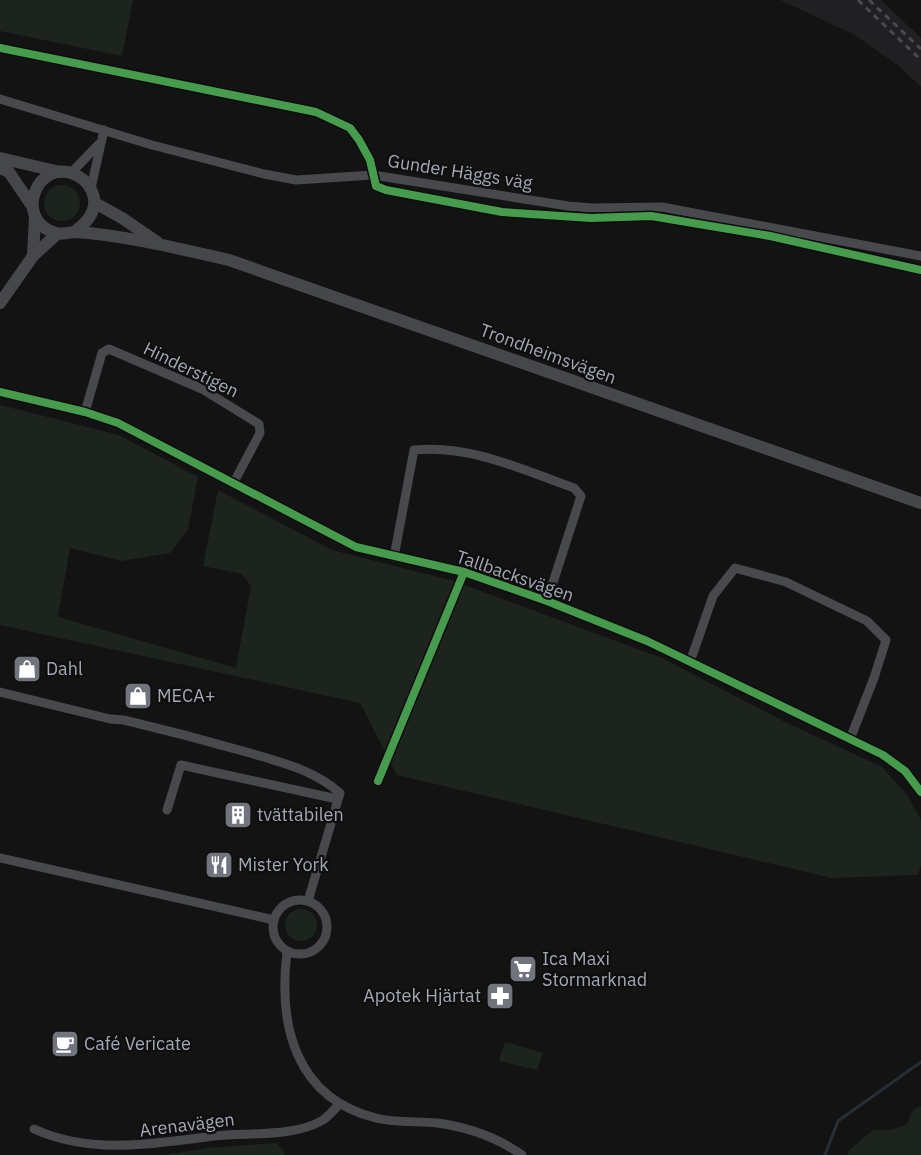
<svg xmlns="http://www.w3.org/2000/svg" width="921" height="1155" font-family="'IBM Plex Sans',sans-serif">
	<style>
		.built { fill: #202022 }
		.green { fill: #1d241e }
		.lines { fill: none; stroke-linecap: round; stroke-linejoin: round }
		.stream { stroke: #272e35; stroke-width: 3 }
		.minor { stroke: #48494d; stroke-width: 9 }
		.secondary { stroke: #46474b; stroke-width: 12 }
		.rail { stroke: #484a4d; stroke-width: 3; stroke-dasharray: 6 5; stroke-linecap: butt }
		.cycleway-casing { stroke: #0e0e0f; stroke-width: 11 }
		.cycleway { stroke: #469c4c; stroke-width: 8 }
		.labels { text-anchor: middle; stroke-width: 4.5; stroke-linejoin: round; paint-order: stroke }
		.street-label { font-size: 18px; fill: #a4a8b5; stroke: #0e0e0f }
		.poi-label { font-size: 18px; fill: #a4a8b5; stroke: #0e0e0f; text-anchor: start }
	</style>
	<rect width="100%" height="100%" fill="#131314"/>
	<polygon class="built" points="780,0 881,0 921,38 921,87 899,66 853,34"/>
	<g class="green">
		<polygon points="0,0 133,0 122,56 0,31"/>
		<circle cx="62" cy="203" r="18"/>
		<polygon points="0,405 119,435 198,477 188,529 170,553 121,561 70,548 58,617 236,668 251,586 242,574 203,566 218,490 332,550 454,581 662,658 783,721 882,767 907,795 921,820 921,865 918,875 832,878 397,775 360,703 0,625"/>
		<circle cx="301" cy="925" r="16"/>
		<polygon points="505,1042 543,1053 537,1070 499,1061"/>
		<polygon points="921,1106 921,1155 848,1155 848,1151 873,1130 891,1130 907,1124 913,1110"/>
		<polygon points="277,1143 284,1151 284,1155 166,1155 206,1148"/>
	</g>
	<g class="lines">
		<polyline class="stream" points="825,1155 838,1121 921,1062"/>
		<g class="minor">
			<polyline points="0,99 152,145 264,174 296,180 373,175 568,206 592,208 662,207 921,256"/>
			<polyline points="71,173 99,144"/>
			<polyline points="91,188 104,130"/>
			<polyline points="0,392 85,412 118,423 356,547 464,572 547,601 647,641 883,755 905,771 921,792"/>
			<polyline points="85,412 102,353 109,349 202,389 259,424 260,433 233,484"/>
			<path d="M394 557 414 450C470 444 523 470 574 488L581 496 547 601"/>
			<polyline points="690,662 713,596 735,568 786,582 867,621 886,640 874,678 850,739"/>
			<path d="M0 692 110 719 124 720C166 730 208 741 250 753 283 763 314 770 340 793L308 901"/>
			<polyline points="167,810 181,765 337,799"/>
			<polyline points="0,858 274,920"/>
			<circle cx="300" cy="927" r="27"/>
			<path d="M287 952C278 1025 295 1098 376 1118 395 1123 417 1121 437 1123 467 1127 498 1138 522 1155"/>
			<path d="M34 1129C91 1155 153 1144 214 1136 247 1132 293 1138 323 1120 329 1116 334 1110 339 1104"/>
		</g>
		<g class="secondary">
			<polyline points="0,158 60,172"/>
			<polyline points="0,168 9,172 32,206"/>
			<polyline points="95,203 122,218 157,242"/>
			<path d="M74 232C85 224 96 214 94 198 92 188 86 180 76 175 37 156 12 221 56 233 62 235 69 232 75 232 124 235 181 249 229 260L921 503"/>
			<polyline points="33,256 35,217"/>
			<polyline points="0,303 33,256 57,234"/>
		</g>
		<g class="rail">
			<polyline points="858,0 921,60"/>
			<polyline points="869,0 921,49"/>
		</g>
		<defs>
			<g id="cycleway">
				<polyline points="0,48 316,112 350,128 359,140 370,160 376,186 386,190 502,212 591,218 651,216 770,236 921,270"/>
				<polyline points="0,392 85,412 118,423 356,547 464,572 547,601 647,641 883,755 905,771 921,792"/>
				<polyline points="378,781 464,572"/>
			</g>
		</defs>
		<use href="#cycleway" class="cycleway-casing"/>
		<use href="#cycleway" class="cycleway"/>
	</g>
	<defs>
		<symbol id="shop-square" viewBox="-11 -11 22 22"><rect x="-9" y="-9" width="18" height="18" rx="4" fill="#71747d" stroke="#0e0e0f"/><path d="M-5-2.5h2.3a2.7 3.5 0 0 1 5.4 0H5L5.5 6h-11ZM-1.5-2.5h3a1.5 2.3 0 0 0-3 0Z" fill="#fff"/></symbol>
		<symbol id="building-square" viewBox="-11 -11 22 22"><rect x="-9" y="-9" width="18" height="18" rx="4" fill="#71747d" stroke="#0e0e0f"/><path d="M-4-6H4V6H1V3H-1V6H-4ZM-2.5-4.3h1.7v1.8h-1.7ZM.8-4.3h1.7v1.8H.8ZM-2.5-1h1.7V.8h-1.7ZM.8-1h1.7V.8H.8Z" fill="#fff"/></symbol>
		<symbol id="restaurant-square" viewBox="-11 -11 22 22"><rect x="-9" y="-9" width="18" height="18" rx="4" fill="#71747d" stroke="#0e0e0f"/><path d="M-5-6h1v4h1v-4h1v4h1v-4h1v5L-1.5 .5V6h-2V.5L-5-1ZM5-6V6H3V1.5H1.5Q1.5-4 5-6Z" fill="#fff"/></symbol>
		<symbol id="supermarket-square" viewBox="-11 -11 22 22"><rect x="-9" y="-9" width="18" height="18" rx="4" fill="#71747d" stroke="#0e0e0f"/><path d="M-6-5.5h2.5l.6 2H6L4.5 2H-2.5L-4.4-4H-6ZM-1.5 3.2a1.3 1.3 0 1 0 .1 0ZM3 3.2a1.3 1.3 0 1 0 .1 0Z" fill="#fff"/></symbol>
		<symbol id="pharmacy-square" viewBox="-11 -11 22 22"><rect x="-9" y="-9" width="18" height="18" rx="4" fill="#71747d" stroke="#0e0e0f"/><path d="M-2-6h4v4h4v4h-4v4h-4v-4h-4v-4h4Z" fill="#fff"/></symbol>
		<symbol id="cafe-square" viewBox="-11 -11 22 22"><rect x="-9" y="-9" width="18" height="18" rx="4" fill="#71747d" stroke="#0e0e0f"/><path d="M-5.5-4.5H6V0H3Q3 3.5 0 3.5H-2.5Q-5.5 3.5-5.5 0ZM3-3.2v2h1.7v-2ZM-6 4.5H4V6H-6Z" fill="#fff"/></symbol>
	</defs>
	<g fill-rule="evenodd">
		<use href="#shop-square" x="11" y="653" width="32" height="32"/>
		<use href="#shop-square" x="122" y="680" width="32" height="32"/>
		<use href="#building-square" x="222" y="799" width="32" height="32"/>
		<use href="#restaurant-square" x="203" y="849" width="32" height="32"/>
		<use href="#supermarket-square" x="507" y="953" width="32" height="32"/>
		<use href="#pharmacy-square" x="484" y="980" width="32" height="32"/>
		<use href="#cafe-square" x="49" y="1028" width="32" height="32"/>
	</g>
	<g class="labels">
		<g class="street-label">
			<text transform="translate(460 172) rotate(9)" y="6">Gunder Häggs väg</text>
			<text transform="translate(548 354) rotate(20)" y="6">Trondheimsvägen</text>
			<text transform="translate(191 370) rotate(26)" y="6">Hinderstigen</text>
			<text transform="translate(515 576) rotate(19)" y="6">Tallbacksvägen</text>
			<text transform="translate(187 1125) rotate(-7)" y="6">Arenavägen</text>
		</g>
		<g class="poi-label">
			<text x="46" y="675">Dahl</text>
			<text x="157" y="702">MECA+</text>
			<text x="257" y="821">tvättabilen</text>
			<text x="238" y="871">Mister York</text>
			<text x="542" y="965">Ica Maxi<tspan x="542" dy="21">Stormarknad</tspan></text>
			<text x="481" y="1002" text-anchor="end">Apotek Hjärtat</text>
			<text x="84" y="1050">Café Vericate</text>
		</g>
	</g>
</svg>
